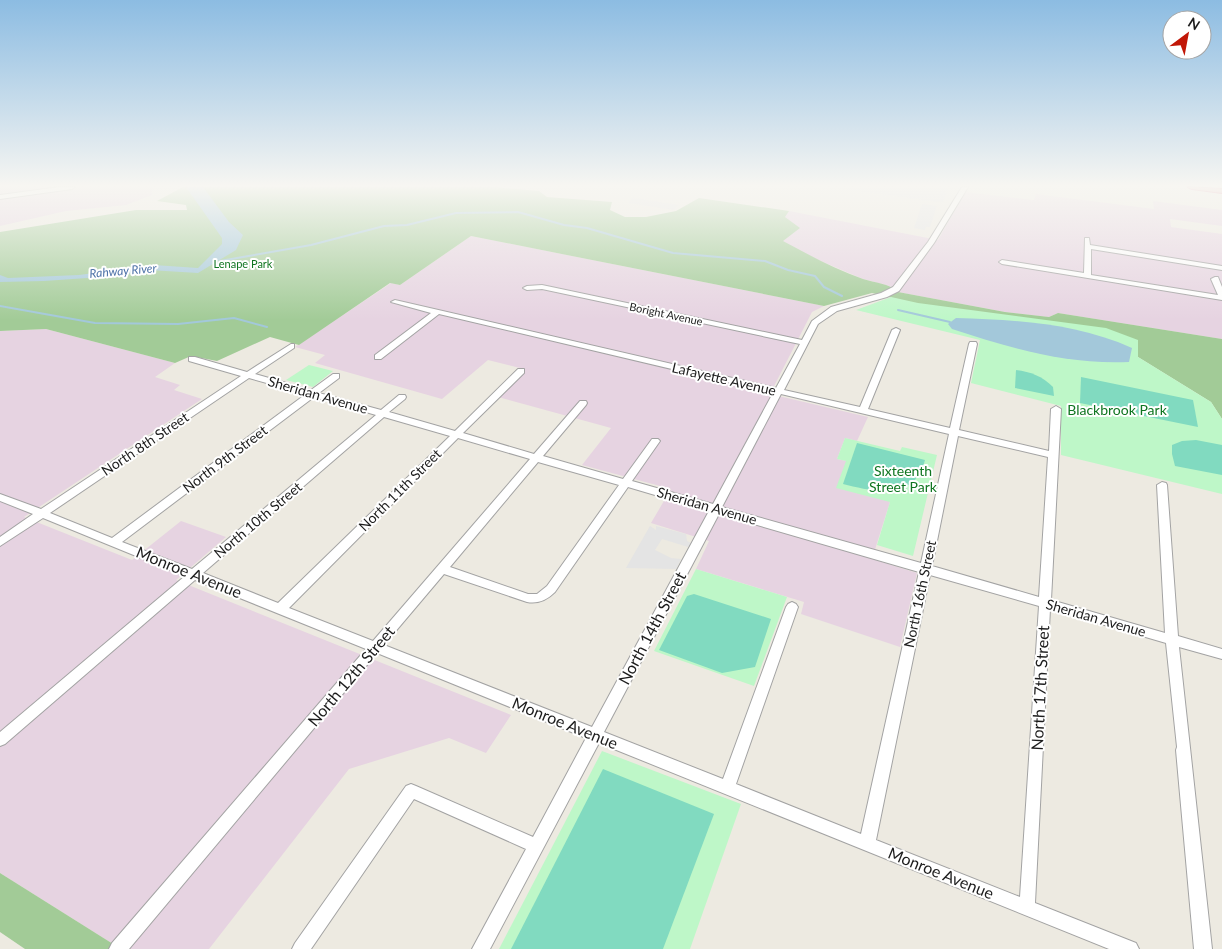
<svg xmlns="http://www.w3.org/2000/svg" width="1222" height="949" font-family="Lato,sans-serif">
	<style>
		.industrial { fill: #e6d3e1 }
		.forest { fill: #a2cb97 }
		.park { fill: #bef7c8 }
		.pitch { fill: #81dac0 }
		.parking { fill: #e4e4e4 }
		.water { fill: #a3c8da }
		.lines { fill: none; stroke-linecap: round; stroke-linejoin: round }
		.stream { stroke: #a3c8da; stroke-width: 2 }
		.minor-casing { stroke: #a3a3a3; stroke-width: 2 }
		.highway-casing { stroke: #d02953; stroke-width: 2 }
		.minor { fill: #fff; fill-rule: evenodd }
		.highway { fill: #e38b93; fill-rule: evenodd }
		.labels { text-anchor: middle; stroke-width: 4; stroke-linejoin: round; paint-order: stroke }
		.far-park-label { font-size: 11px; fill: #0f7520; stroke: #fff }
		.far-street-label { font-size: 11px; fill: #1c1c1c; stroke: #fff }
		.far-water-label { font-size: 12px; font-style: italic; fill: #4c71a7; stroke: #fff }
		.street-label { font-size: 14px; fill: #1c1c1c; stroke: #fff }
		.park-label { font-size: 14px; fill: #0f7520; stroke: #fff }
		.near-street-label { font-size: 16px; fill: #1c1c1c; stroke: #fff }
	</style>
	<rect width="100%" height="100%" fill="#edeae1"/>
	<g class="industrial">
		<polygon points="0,187 152,187 152,195 126,205 66,211 0,226"/>
		<polygon points="965,192 1034,200 1036,194 1154,209 1153,201 1222,210 1222,226 1170,219 1171,227 1222,234 1222,339 1058,313 1049,317 1005,312 898,292 893,287 863,279 816,259 782,241 799,228 784,217 789,211 938,240"/>
		<polygon points="471,236 824,306 812,312 770,394 868,417 857,441 845,438 837,459 846,461 890,502 872,559 917,573 900,647 801,614 804,602 696,569 709,541 651,523 671,489 582,465 611,428 498,397 524,369 488,360 442,399 315,363 325,355 295,347 391,283 400,285"/>
		<polygon points="46,329 175,363 155,377 180,385 174,390 202,399 24,517 132,560 181,521 226,537 176,580 511,715 486,753 449,738 349,769 209,949 121,949 0,873 0,331"/>
	</g>
	<g class="forest">
		<path d="M183 187H494L539 191 547 197 612 202 610 210 625 217H646L676 211 699 198 789 211 785 217 800 228 783 241C809 255 835 269 863 279 875 283 889 283 898 292L1005 312 1049 317 1058 313 1222 339V419L1211 402 1138 357 872 293 824 306 471 236 400 285 390 283 299 345 270 337 217 361 191 356 175 363 46 329 0 331V232L136 210H187L186 205 157 201Z"/>
		<polygon points="0,873 121,949 25,949 0,932"/>
	</g>
	<g class="park">
		<polygon points="891,297 918,303 1106,328 1138,340 1138,357 1211,402 1222,419 1222,494 1061,455 1061,406 971,383 980,340 856,310"/>
		<polygon points="309,365 333,371 313,387 286,380"/>
		<polygon points="845,438 900,451 902,447 937,455 913,556 877,545 890,502 836,488 846,461 837,459"/>
		<polygon points="696,569 787,597 754,686 654,651"/>
		<polygon points="602,751 741,804 690,949 499,949"/>
	</g>
	<g class="pitch">
		<path d="M1016 370C1031 372 1042 376 1053 387L1054 396 1015 388Z"/>
		<polygon points="1081,377 1193,400 1198,427 1080,403"/>
		<polygon points="1196,440 1222,445 1222,475 1175,466 1172,454 1172,445 1182,441"/>
		<path d="M857 443 925 460C915 501 874 492 843 484Z"/>
		<polygon points="694,594 771,619 755,667 722,673 659,650 687,596"/>
		<polygon points="603,769 714,814 663,949 511,949"/>
	</g>
	<g class="parking">
		<polygon points="830,187 948,187 943,202 938,202"/>
		<polygon points="634,197 634,198 679,205 674,210 628,203"/>
		<polygon points="922,204 937,206 930,227 926,227 925,230 914,228"/>
		<polygon points="650,526 656,530 656,526 686,534 687,541 691,543 688,547 662,539 655,550 671,558 681,559 676,569 626,568"/>
	</g>
	<g class="water">
		<polygon points="186,187 203,187 229,222 243,235 236,250 198,273 149,270 116,276 44,281 0,282 0,275 8,278 79,275 154,265 198,268 222,244 222,238"/>
		<path d="M956 318C1017 320 1076 323 1132 348L1129 362C1068 365 1010 348 952 329L948 324Z"/>
	</g>
	<g class="lines">
		<g class="stream">
			<polyline points="220,261 311,245 384,226 407,225 456,213 518,212 564,225 587,228 673,253 765,261 788,270 815,276 824,287 842,296"/>
			<polyline points="0,306 95,323 178,324 234,318 267,327"/>
			<polyline points="898,310 950,322"/>
		</g>
		<defs>
			<g id="minor">
				<polygon points="60,187 75,187 72,189 0,199 0,195"/>
				<path d="M962 187H968L934 243 899 291 887 297 837 311 818 324 784 390 860 407 892 330 896 328 900 330 868 409 950 428 969 344 970 342H976L977 344 959 430 1049 451 1051 409 1056 406 1061 409 1051 600 1165 633 1157 485 1162 482 1166 483 1167 485 1178 636 1222 649V659L1179 647 1212 949H1194L1176 750 1177 747 1166 643 1050 609 1035 903 1136 943 1139 949H1109L599 743 490 949H472L526 849 414 799 311 949H292L295 943 406 786 411 784 416 786 533 837 586 738 377 653 129 949H109L112 943 366 649 195 580 5 744 0 746V732L185 576 43 518 0 546V537L33 514 0 501V494L41 509 241 376 189 361V357H195L247 372 291 344H294V348L255 374 311 390 333 374H339V378L319 393 381 410 399 395H405L406 397 405 399 389 412 455 431 518 369H524V373L463 433 534 454 580 401H586L587 403 586 405 543 456 623 479 652 439H658L660 441 632 481 713 504 773 393 439 314 381 359H375V355L431 313 391 302 395 300 776 388 800 344 542 289 527 290 523 288 527 286 542 285 802 340 812 321 831 307 881 293 893 287 928 242ZM249 378 306 394 112 538 50 513ZM781 394 949 434 921 563 722 507ZM314 397 376 415 192 569 122 542ZM384 417 450 436 278 603 203 573ZM958 436 1048 457 1039 597 932 566ZM458 438 530 459 373 641 289 608ZM538 462 619 485 547 586 537 594H528L450 567ZM628 487 709 511 592 727 384 645 444 574 527 602C538 604 547 600 555 592ZM719 514 919 572 861 834 736 784 798 607 796 604 792 602 788 604 786 607 723 779 604 732ZM930 575 1039 606 1020 897 876 840Z"/>
				<polygon points="1085,238 1089,238 1090,245 1222,266 1222,270 1091,249 1091,275 1218,295 1211,279 1215,277 1218,277 1222,287 1222,300 1002,264 999,262 1002,260 1084,273"/>
			</g>
			<polygon id="highway" points="1188,187 1222,189 1222,193 1192,189"/>
		</defs>
		<use href="#minor" class="minor-casing"/>
		<use href="#highway" class="highway-casing"/>
		<use href="#minor" class="minor"/>
		<use href="#highway" class="highway"/>
	</g>
	<linearGradient id="sky" x2="0" y2="1"><stop stop-color="#8cbce2"/><stop offset="0.58" stop-color="#f7f6f2"/><stop offset="1" stop-color="#f7f6f2" stop-opacity="0"/></linearGradient>
	<rect width="1222" height="320" fill="url(#sky)"/>
	<g class="labels">
		<g class="far-park-label">
			<text x="243" y="268">Lenape Park</text>
		</g>
		<g class="far-street-label">
			<text transform="translate(666 314) rotate(12)" y="4">Boright Avenue</text>
		</g>
		<g class="far-water-label">
			<text transform="translate(123 271) rotate(-5)" y="4">Rahway River</text>
		</g>
		<g class="street-label">
			<text transform="translate(724 379) rotate(13)" y="5">Lafayette Avenue</text>
			<text transform="translate(318 395) rotate(16)" y="5">Sheridan Avenue</text>
			<text transform="translate(145 444) rotate(-34)" y="5">North 8th Street</text>
			<text transform="translate(225 459) rotate(-37)" y="5">North 9th Street</text>
			<text transform="translate(400 490) rotate(-45)" y="5">North 11th Street</text>
			<text transform="translate(707 506) rotate(16)" y="5">Sheridan Avenue</text>
			<text transform="translate(258 520) rotate(-40)" y="5">North 10th Street</text>
			<text transform="translate(920 594) rotate(-78)" y="5">North 16th Street</text>
			<text transform="translate(1096 618) rotate(16)" y="5">Sheridan Avenue</text>
		</g>
		<g class="park-label">
			<text x="1117" y="415">Blackbrook Park</text>
			<text x="903" y="476">Sixteenth<tspan x="903" dy="16">Street Park</tspan></text>
		</g>
		<g class="near-street-label">
			<text transform="translate(189 572) rotate(22)" y="6">Monroe Avenue</text>
			<text transform="translate(652 628) rotate(-62)" y="6">North 14th Street</text>
			<text transform="translate(351 676) rotate(-50)" y="6">North 12th Street</text>
			<text transform="translate(1040 688) rotate(-87)" y="6">North 17th Street</text>
			<text transform="translate(565 723) rotate(22)" y="6">Monroe Avenue</text>
			<text transform="translate(941 873) rotate(22)" y="6">Monroe Avenue</text>
		</g>
	</g>
	<g transform="translate(1187 35) rotate(32)"><circle r="24" fill="#ffffff" stroke="#a4a4a4"/>
	<path d="M0-4L9 19L0 12L-9 19Z" fill="#c11707"/>
	<text y="-8" font-size="14" font-weight="bold" text-anchor="middle" fill="#1c1c1c">N</text>
	</g>
</svg>
